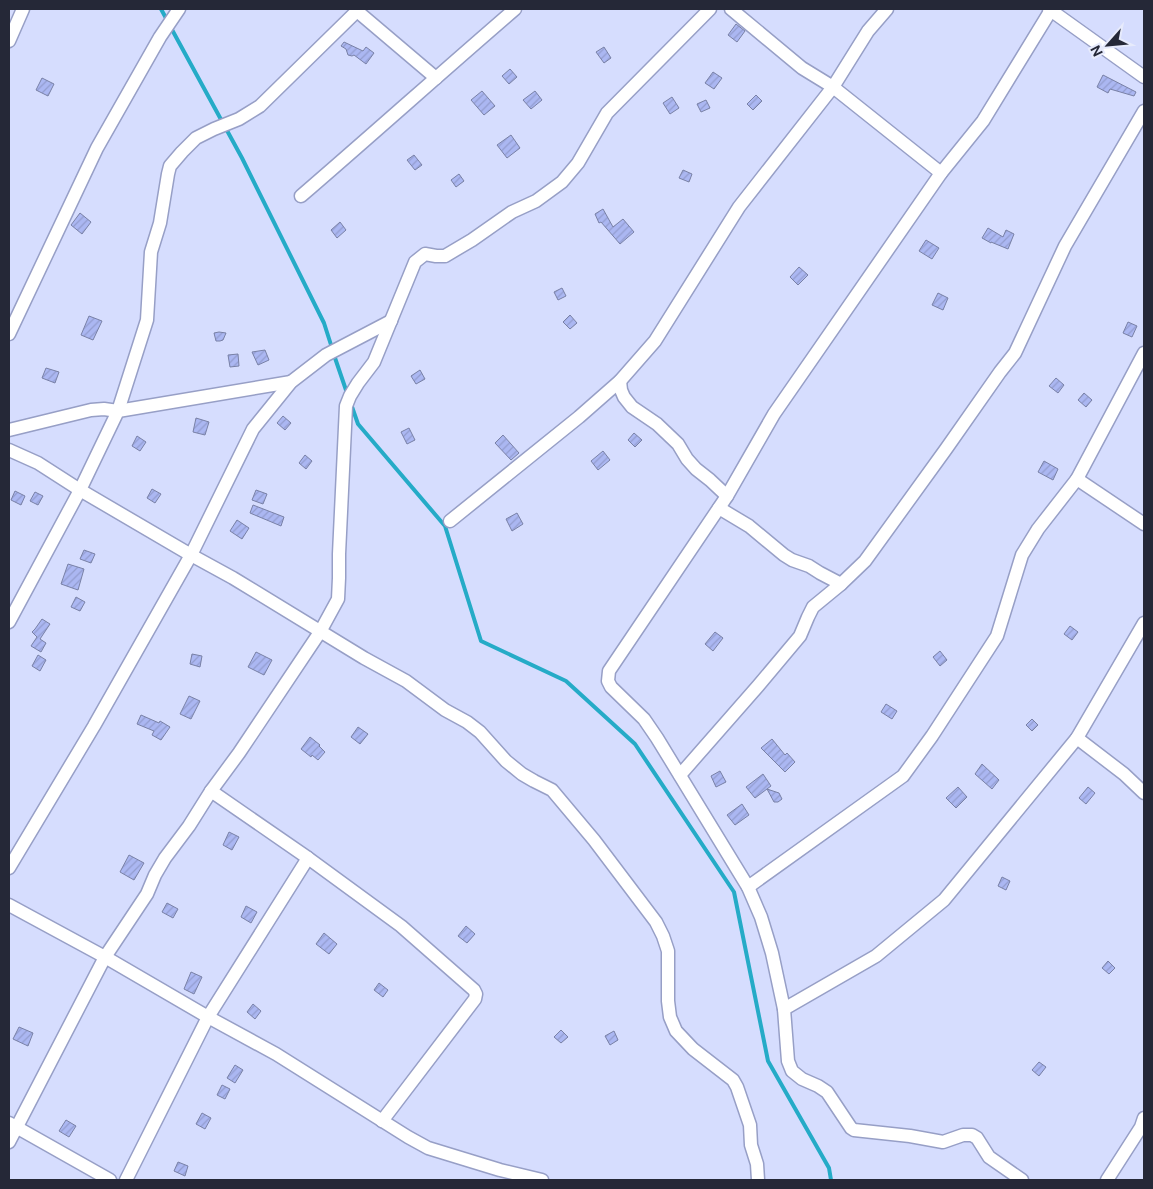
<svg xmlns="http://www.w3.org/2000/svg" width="1153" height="1189" font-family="'DM Sans',sans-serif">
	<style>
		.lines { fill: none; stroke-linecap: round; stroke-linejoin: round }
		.stream { stroke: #25abc7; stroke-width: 4 }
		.building { fill: url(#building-hatch); stroke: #7981a6 }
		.minor-casing { stroke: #979fc6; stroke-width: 15 }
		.minor { stroke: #fff; stroke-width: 12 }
	</style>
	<defs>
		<pattern id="building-hatch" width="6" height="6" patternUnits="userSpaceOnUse" patternTransform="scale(1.25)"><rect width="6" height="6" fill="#abb7f2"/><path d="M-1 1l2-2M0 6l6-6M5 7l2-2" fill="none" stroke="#939dd0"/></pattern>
	</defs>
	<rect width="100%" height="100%" fill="#d6ddfe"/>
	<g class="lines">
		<g class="stream">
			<polyline points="161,9 167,20"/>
			<polyline points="170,26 242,158 324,323 332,348"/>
			<polyline points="334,355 347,393"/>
			<polyline points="351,404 358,424 445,526 481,641 566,681 635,744 734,892 768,1061 829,1168 831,1180"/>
		</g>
	</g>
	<g class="building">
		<polygon points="736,24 745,31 737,42 728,35"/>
		<polygon points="344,42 363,51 366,47 374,53 366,64 354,55 352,56 348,55 346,49 341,46"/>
		<polygon points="604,47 611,58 604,63 596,52"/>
		<polygon points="510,69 517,77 509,84 502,76"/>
		<polygon points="713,72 722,78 714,89 705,83"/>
		<polygon points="1103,75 1136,92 1134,96 1110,89 1108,93 1097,87"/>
		<polygon points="42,78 54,84 48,96 36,90"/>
		<polygon points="482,91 495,106 484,115 471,100"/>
		<polygon points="535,91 542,100 531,109 523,100"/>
		<polygon points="756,95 762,101 753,110 747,104"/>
		<polygon points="672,97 679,108 670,114 663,103"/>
		<polygon points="706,100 710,108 701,112 697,104"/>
		<polygon points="511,135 520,148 507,158 497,145"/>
		<polygon points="414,155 422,165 415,170 407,160"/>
		<polygon points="683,170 692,174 689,182 679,178"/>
		<polygon points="459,174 464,181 456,187 451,180"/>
		<polygon points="603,209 613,227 623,219 634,232 620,244 601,222 599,223 595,214"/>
		<polygon points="80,213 91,222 82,234 71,225"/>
		<polygon points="340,222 346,230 337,238 331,230"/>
		<polygon points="988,228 1003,237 1006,230 1014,234 1008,249 991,242 991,243 982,238"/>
		<polygon points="926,240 939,248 932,259 919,251"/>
		<polygon points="799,267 808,275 798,285 790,277"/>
		<polygon points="562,288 566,296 558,300 554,292"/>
		<polygon points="938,293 948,298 943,310 932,305"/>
		<polygon points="570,315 577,323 570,329 563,322"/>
		<polygon points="89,316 102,321 93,340 81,335"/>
		<polygon points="1128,322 1137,326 1132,337 1123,333"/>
		<polygon points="219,332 226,333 223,340 220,341 216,341 214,333"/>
		<polygon points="265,350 269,360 258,365 252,352"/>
		<polygon points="238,354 239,366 230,367 228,355"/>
		<polygon points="46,368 59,372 55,383 42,378"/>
		<polygon points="420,370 425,379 416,384 411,376"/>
		<polygon points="1056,378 1064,385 1058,393 1049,386"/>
		<polygon points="1084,393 1092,400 1086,407 1078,400"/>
		<polygon points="283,416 291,423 285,430 277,423"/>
		<polygon points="196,418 209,422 205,435 193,432"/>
		<polygon points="409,428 415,440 407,444 401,432"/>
		<polygon points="634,433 642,440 635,447 628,440"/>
		<polygon points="503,435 519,453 511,460 495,443"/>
		<polygon points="137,436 146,442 140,451 132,446"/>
		<polygon points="603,451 610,460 598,470 591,461"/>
		<polygon points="305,455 312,461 306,469 299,463"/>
		<polygon points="1044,461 1058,469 1053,480 1038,472"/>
		<polygon points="152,489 161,494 155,503 147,498"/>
		<polygon points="256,490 267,494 263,504 252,500"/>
		<polygon points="15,491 25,496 21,505 11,500"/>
		<polygon points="35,492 43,496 38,505 30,501"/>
		<polygon points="253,505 284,517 281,526 250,513"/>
		<polygon points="517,513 523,524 512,531 506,519"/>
		<polygon points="237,520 249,528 242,539 230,531"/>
		<polygon points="84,550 95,554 91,563 80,559"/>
		<polygon points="68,564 84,569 78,590 61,584"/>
		<polygon points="76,597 85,602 80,611 71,607"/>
		<polygon points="42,619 50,624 40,639 46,643 41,652 31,646 37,637 32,632 35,629"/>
		<polygon points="1070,626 1078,632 1072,640 1064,634"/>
		<polygon points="715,632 723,638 713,651 705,644"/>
		<polygon points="940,651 947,660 940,666 933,657"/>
		<polygon points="256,652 272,660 264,675 248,667"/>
		<polygon points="192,654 202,656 200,667 190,664"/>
		<polygon points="38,655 46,660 40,671 32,666"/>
		<polygon points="189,696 200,701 191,719 180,714"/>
		<polygon points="886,704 897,711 892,719 881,712"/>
		<polygon points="141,715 159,723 160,721 170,727 161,740 152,735 154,731 137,724"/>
		<polygon points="1032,719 1038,725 1032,731 1026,725"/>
		<polygon points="358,727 368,734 360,744 351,737"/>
		<polygon points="310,737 320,745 319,746 325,752 318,760 312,755 311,757 301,749"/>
		<polygon points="772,739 785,755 787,753 795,762 785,772 761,748"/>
		<polygon points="982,764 999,780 992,789 975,774"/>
		<polygon points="720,771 726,782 716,787 711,776"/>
		<polygon points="763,774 771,786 755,798 746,787"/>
		<polygon points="958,787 967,797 956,808 946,798"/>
		<polygon points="1088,787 1095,793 1086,804 1079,798"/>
		<polygon points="767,789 779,793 782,799 778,802 774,802"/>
		<polygon points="742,804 749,815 735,825 727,815"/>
		<polygon points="229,832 239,837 232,850 223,845"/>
		<polygon points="129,855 144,863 134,880 120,872"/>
		<polygon points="1002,877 1010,881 1006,890 998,886"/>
		<polygon points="167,903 178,909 173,918 162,912"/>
		<polygon points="246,906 257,912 251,923 241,917"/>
		<polygon points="466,926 475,934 467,943 458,936"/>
		<polygon points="324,933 337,944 329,954 316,944"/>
		<polygon points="1108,961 1115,968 1109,974 1102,968"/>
		<polygon points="191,972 202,977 194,994 184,989"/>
		<polygon points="379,983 388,990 383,997 374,990"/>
		<polygon points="253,1004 261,1011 255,1019 247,1012"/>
		<polygon points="19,1027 33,1033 28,1046 13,1039"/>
		<polygon points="561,1030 568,1037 561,1043 554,1037"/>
		<polygon points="614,1031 618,1040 610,1045 605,1036"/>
		<polygon points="1039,1062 1046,1067 1039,1076 1032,1070"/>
		<polygon points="235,1065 243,1070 235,1083 227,1078"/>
		<polygon points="222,1085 230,1089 225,1099 217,1095"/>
		<polygon points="202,1113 211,1118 205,1129 196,1124"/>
		<polygon points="66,1120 76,1126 69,1137 59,1131"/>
		<polygon points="178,1162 188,1166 185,1176 174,1171"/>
	</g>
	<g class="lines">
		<defs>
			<g id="minor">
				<polyline points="731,9 802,68 833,87 941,173"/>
				<polyline points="1049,9 1144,77"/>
				<polyline points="357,11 436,78"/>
				<polyline points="9,41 23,9"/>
				<path d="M301 196C373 134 443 71 515 9"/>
				<polyline points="9,334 97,148 160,37 179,9"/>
				<polyline points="620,381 621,390 624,397 632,407 657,424 678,444 687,459 696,469 710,480 727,496"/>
				<polyline points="9,430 91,410 104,409 118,411 147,320 151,252 160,223 168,174 170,166 182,152 196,138 214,129 239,119 260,106 359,9"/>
				<polyline points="9,450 38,463 80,490 191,555 233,578 364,658 406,681 445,710 467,722 480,732 506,761 522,774 534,781 552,790 594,840 656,922 663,936 668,951 668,1001 670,1017 676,1031 693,1049 733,1080 737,1087 750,1125 751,1145 757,1164 758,1180"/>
				<polyline points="1077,479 1144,524"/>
				<polyline points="719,508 749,526 784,555 792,560 809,566 820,573 841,584"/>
				<polyline points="450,521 579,417 620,381 655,341 739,207 833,87 868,31 887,9"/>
				<polyline points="9,622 80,490 118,411 291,382"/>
				<polyline points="1077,738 1124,774 1144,793"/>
				<polyline points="680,775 758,686 800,636 808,617 813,607 841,584 865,561 946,449 1000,372 1015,353 1065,246 1144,111"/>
				<polyline points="211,791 308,858 401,926 474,990 476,994 475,999 382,1121"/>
				<polyline points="9,868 94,726 191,555 253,429 291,382 326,355 391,321"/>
				<polyline points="748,887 903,776 932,736 997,636 1022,555 1038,529 1077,479 1144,353"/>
				<polyline points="9,905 105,957 208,1017 276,1054 408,1137 428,1148 500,1170 542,1180"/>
				<polyline points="784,1009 876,956 944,900 1077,738 1144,623"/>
				<polyline points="9,1123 110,1180"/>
				<polyline points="9,1142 105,957 147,894 155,875 165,858 189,826 211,791 239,753 320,632 338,599 339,578 339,554 346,406 350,396 358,383 374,362 415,262 425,254 436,256 445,256 472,240 512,212 536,201 562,182 578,163 607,113 710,9"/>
				<polyline points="126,1180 208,1017 308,858"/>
				<polyline points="1022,1180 989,1157 977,1138 972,1135 963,1135 943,1142 910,1136 854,1130 851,1128 827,1092 818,1086 802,1079 792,1071 788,1061 784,1009 772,953 761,917 748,887 657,738 644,719 611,687 608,681 609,671 727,496 774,414 941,173 983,121 1051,10"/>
				<polyline points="1107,1180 1141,1127 1144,1118"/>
			</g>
		</defs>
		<use href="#minor" class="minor-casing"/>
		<use href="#minor" class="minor"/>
	</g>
	<rect width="1153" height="1189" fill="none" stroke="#252837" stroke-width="20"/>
	<g transform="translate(1108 45) rotate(243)" stroke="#e7ebfc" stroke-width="4" paint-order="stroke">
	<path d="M0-4L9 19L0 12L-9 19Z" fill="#252837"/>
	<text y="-8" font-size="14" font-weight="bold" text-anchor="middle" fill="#252837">N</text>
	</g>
</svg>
